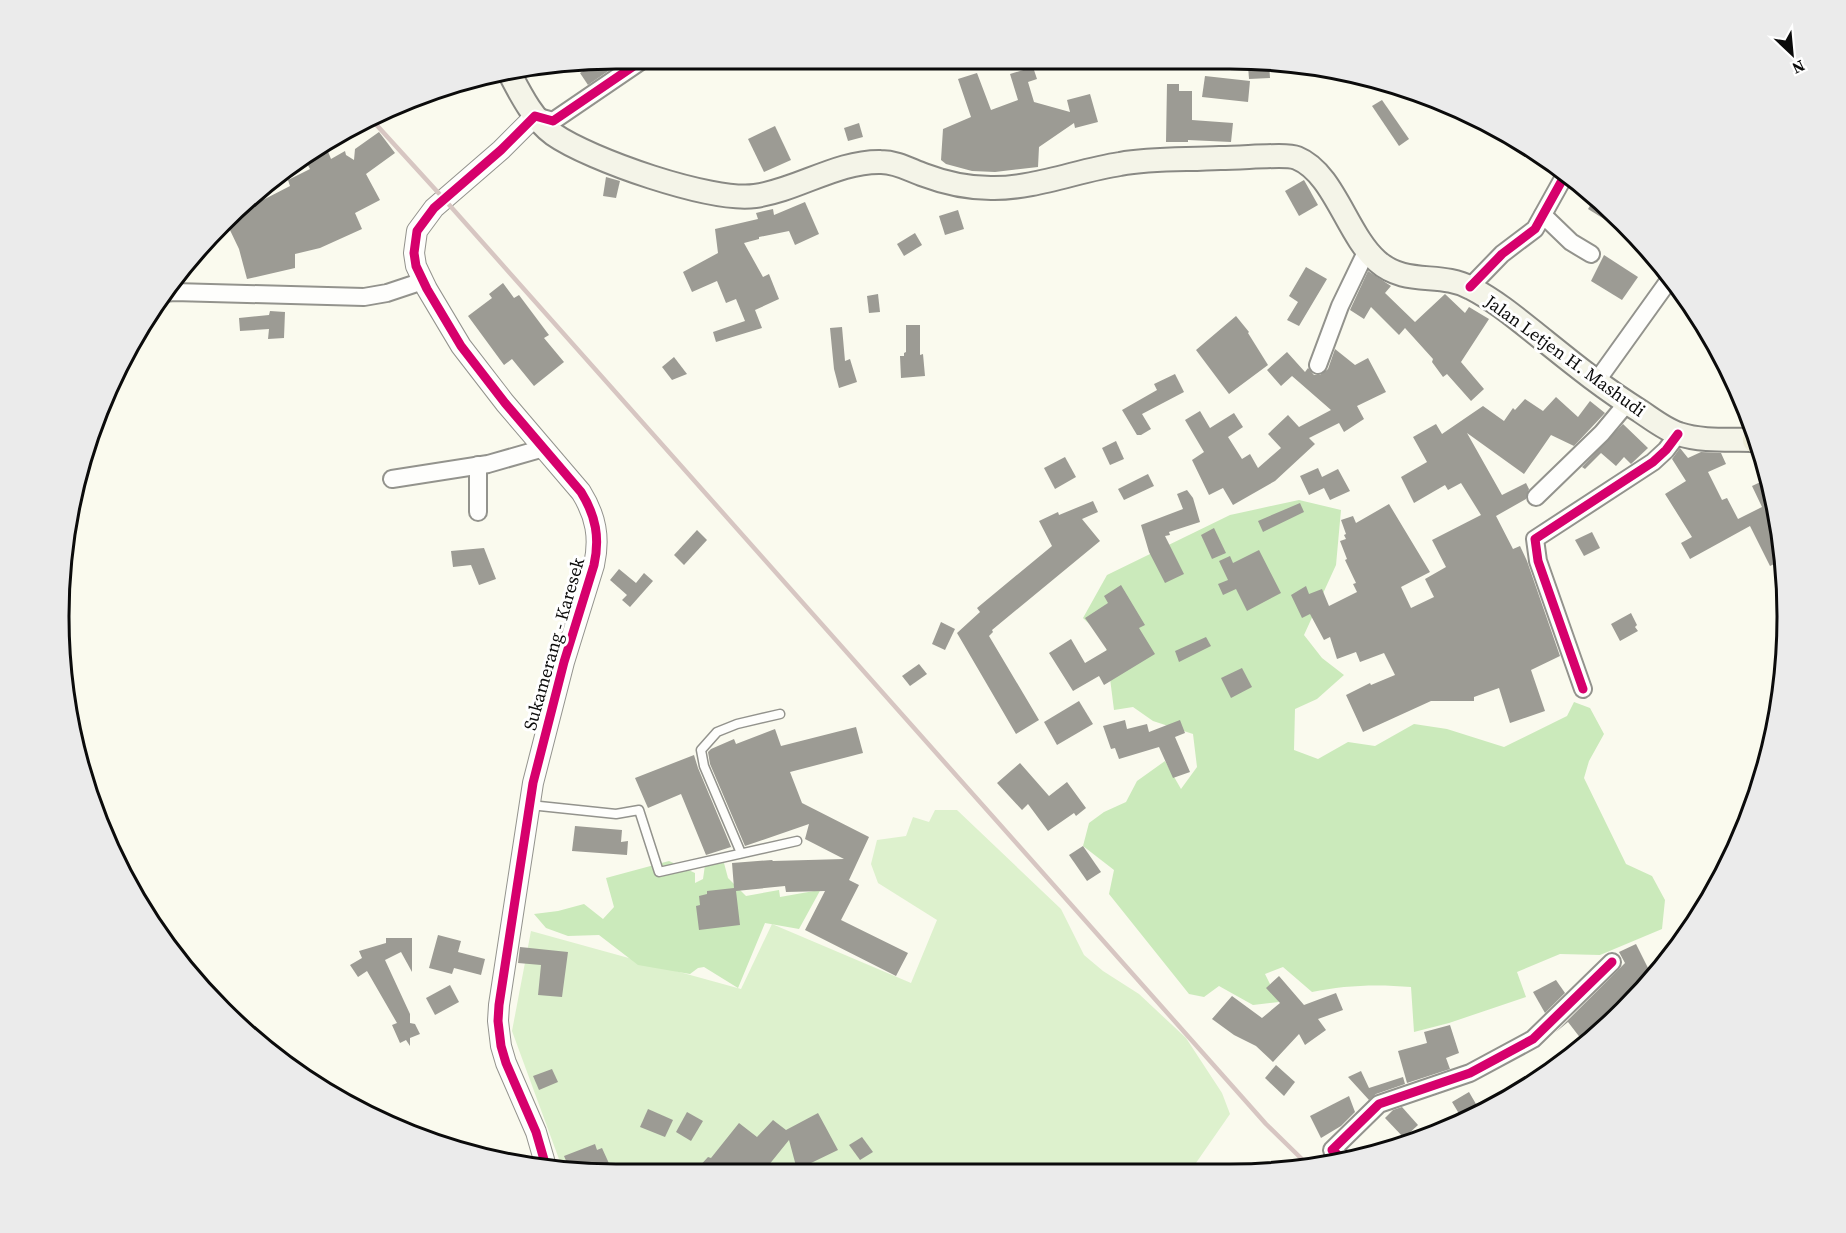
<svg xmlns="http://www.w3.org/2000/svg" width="1846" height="1233" font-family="'Source Serif 4',serif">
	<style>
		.green { fill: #ddf1cd }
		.forest { fill: #cbeabb }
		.building { fill: #9c9b94 }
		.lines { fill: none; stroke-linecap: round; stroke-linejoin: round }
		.service-casing { stroke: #93938d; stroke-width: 11 }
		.minor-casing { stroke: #93938d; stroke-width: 20 }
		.tertiary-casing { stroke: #93938d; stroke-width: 22 }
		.secondary-casing { stroke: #898984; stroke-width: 26 }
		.primary-casing { stroke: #80807a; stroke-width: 28 }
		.service { stroke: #fefefc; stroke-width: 8 }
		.minor { stroke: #fefefc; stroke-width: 16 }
		.tertiary { stroke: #fefefc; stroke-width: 20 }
		.secondary { stroke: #f4f4e8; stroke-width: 22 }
		.primary { stroke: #ecebd6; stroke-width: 26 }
		.rail { stroke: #d7c6c2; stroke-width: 4.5 }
		.cycleway-casing { stroke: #fff; stroke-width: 13 }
		.cycleway { stroke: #d6006c; stroke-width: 9 }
		.labels { text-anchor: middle; stroke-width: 6; stroke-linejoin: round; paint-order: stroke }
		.street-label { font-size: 18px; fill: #0b0b0b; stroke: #fff }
		.rim { fill: none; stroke: #0b0b0b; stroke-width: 3 }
	</style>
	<rect width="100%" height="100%" fill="#fafaee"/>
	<polygon class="green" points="935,810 957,810 1061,909 1084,955 1103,971 1139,994 1186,1038 1222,1093 1230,1114 1189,1173 563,1170 512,1031 531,931 741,989 772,924 911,983 937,920 878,883 871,864 877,840 906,836 913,817 929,822"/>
	<g class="forest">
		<path d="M1299 500 1341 510 1336 565 1304 635 1322 658 1344 675 1317 699 1295 709 1294 750 1318 759 1348 742 1375 746 1414 724 1447 729 1504 747 1567 716 1574 702 1590 708 1604 734 1589 761 1584 778 1626 864 1652 876 1665 900 1662 929 1600 955 1560 954 1517 972 1526 997 1449 1023 1414 1032 1411 987C1378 984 1344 985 1312 992L1283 967 1265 974 1279 1002 1253 1005 1219 986 1204 997 1189 994 1109 894 1114 870 1083 846 1089 823 1104 812 1126 802 1137 781 1165 761 1181 789 1197 767 1193 734 1153 721 1133 707 1114 710 1105 639 1083 618 1107 575 1230 515Z"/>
		<polygon points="669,861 695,873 695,883 703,879 705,865 724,863 728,878 746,896 779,890 780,897 814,891 833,867 799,929 765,923 738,988 704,967 698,968 690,974 638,965 599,935 568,936 546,928 534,914 558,911 584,904 603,919 614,907 606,878"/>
	</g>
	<g class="building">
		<polygon points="609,60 614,67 588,85 580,73 599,61"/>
		<polygon points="1269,63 1270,78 1249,79 1248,66"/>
		<polygon points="1033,67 1037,79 1028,82 1034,102 1070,112 1067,100 1090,94 1098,122 1075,128 1074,123 1039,147 1038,167 995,172 972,171 946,164 941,160 943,129 971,117 958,79 977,73 991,110 1018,100 1010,74"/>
		<polygon points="1205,76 1250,81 1248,102 1202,97"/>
		<polygon points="1167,84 1179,84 1179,91 1192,91 1192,120 1233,123 1231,142 1188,140 1188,142 1166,142"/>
		<polygon points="1382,100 1409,139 1399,146 1372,106"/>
		<polygon points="859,123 863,137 848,141 844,128"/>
		<polygon points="775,126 791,160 764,172 748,139"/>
		<polygon points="379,132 395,153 366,174 380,200 355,213 362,229 320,248 295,254 295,268 247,279 239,249 228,226 258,198 259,202 290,186 288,180 310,169 303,156 306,153 314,149 317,155 327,149 331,159 345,151 346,155 354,160 355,149"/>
		<polygon points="606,177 620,181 616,198 603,196"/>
		<polygon points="1304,180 1318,205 1299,216 1285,191"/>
		<polygon points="1596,196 1627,229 1625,232 1588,209"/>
		<polygon points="805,202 819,234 795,245 789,231 759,237 759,239 744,243 763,277 769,274 779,299 755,310 762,328 716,342 713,332 745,321 736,299 726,303 717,281 692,292 683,272 718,253 715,229 758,219 756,213 773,209 774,215"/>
		<polygon points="958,210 964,229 945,235 939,216"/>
		<polygon points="915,233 922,245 904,256 897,244"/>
		<polygon points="1604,255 1638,277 1622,300 1591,281"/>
		<polygon points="1306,267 1327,279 1299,326 1287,320 1298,302 1289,296"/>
		<polygon points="1368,271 1391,286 1385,293 1415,322 1445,294 1465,313 1469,307 1489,319 1461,362 1484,389 1471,401 1447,374 1443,377 1432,362 1433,359 1405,328 1399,335 1371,307 1364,319 1350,310"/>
		<polygon points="503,283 514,298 519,295 549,335 544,338 564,362 534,386 512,359 504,365 468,316 492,298 489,294"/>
		<polygon points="878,294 880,312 869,313 867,296"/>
		<polygon points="270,311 285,312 284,338 268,339 269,329 240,331 239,318 269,315"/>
		<polygon points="1236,316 1249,332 1248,333 1268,365 1229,394 1196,350"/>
		<polygon points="906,325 920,325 920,355 923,354 925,376 901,378 900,356 904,356 904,353 906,352"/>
		<polygon points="842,327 845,361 850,359 857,382 839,388 834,369 830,328"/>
		<polygon points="1335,349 1355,365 1368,358 1386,392 1357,406 1364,419 1344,432 1339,423 1309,438 1315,444 1275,481 1233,505 1223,488 1209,495 1192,460 1204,452 1185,420 1200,411 1210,428 1234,413 1243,427 1228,437 1242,459 1250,454 1258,468 1281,448 1268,434 1288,415 1299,427 1331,410 1292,376 1281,386 1267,370 1287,352 1305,372 1308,368 1314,375 1320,375 1328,369"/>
		<polygon points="674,357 687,374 672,380 662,367"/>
		<polygon points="1175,374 1184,392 1142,414 1151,429 1141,435 1137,435 1122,410 1157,390 1154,384"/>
		<polygon points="1556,397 1578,417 1590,401 1605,413 1574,446 1551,435 1524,474 1467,433 1502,495 1526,483 1529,489 1526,499 1496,516 1513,549 1520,546 1527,561 1560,656 1531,670 1545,711 1510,723 1499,688 1474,697 1474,701 1431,701 1363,732 1346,695 1370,683 1371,685 1395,675 1384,653 1360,662 1356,652 1337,659 1330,637 1324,640 1310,614 1302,618 1291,595 1306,586 1309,594 1322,589 1329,606 1357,592 1353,584 1356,583 1345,560 1347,559 1340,541 1346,539 1344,535 1346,534 1341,520 1353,516 1356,523 1389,504 1430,572 1401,587 1411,608 1434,597 1425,579 1446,567 1432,540 1481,515 1461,483 1448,490 1445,485 1414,503 1401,477 1427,462 1413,437 1436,424 1442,434 1483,406 1504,421 1513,408 1515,410 1525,399 1543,411"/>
		<polygon points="1623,424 1648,448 1631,464 1624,457 1616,466 1601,453 1585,469 1582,467"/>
		<polygon points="1116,441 1124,459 1110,465 1102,448"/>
		<polygon points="1680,448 1688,458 1701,452 1721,453 1726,464 1708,472 1722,500 1727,498 1738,519 1762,507 1752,486 1769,478 1783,560 1770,566 1750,526 1690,559 1681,543 1692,537 1665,494 1686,481 1672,459"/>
		<polygon points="1065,457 1076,477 1055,489 1044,468"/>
		<polygon points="1318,468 1322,477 1338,469 1350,491 1330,500 1324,488 1309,495 1300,476"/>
		<polygon points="1148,474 1154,486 1124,500 1118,489"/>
		<polygon points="1187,490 1193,498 1200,522 1169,532 1170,535 1165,536 1184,574 1165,583 1149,552 1141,525 1183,509 1177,494"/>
		<polygon points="1093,501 1098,512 1082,519 1100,541 992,630 993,632 989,636 1039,720 1016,734 957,633 980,612 977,608 1052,546 1039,521 1058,512 1059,515"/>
		<polygon points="1300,503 1304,512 1263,532 1258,521"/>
		<polygon points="1214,528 1226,553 1212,559 1201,535"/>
		<polygon points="697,530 707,540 684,565 674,555"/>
		<polygon points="1592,532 1600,548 1584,556 1575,540"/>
		<polygon points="484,548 496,579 479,585 471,565 453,567 451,551"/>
		<polygon points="1259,550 1281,593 1247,611 1236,589 1223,595 1218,584 1228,580 1219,561 1230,556 1233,563"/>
		<polygon points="619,569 636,583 644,573 653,581 630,607 622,600 627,595 610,580"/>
		<polygon points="1121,585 1145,625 1139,628 1155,654 1104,685 1099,676 1073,691 1049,653 1071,639 1085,663 1107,650 1085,618 1108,603 1104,596"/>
		<polygon points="1631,613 1637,625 1635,627 1638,631 1620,641 1611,624"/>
		<polygon points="941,622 955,629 945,650 932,644"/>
		<polygon points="1206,637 1211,646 1179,662 1175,651"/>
		<polygon points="919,664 927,674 910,686 902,676"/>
		<polygon points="1242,668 1252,687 1231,698 1221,678"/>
		<polygon points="1079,701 1093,724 1057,745 1044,722"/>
		<polygon points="1125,720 1127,729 1147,724 1149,732 1180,720 1185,733 1175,737 1190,772 1173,778 1159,747 1119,759 1115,748 1111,749 1103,726"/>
		<polygon points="856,727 863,753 790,772 802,803 869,837 849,880 859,885 841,920 908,953 896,976 805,930 825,891 786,892 785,886 736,891 740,925 699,930 696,906 700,905 699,896 707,894 707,891 734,888 732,863 772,860 773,861 844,859 805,839 809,824 745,846 710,764 708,752 711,749 734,739 736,744 775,729 781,746"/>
		<polygon points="694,755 698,768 732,849 731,847 706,855 681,794 648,808 635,778"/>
		<polygon points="1020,763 1049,796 1067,782 1086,808 1076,816 1074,813 1048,831 1028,804 1022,810 997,783"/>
		<polygon points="575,826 622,830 621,842 628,841 627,855 572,851"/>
		<polygon points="1083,846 1101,872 1087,881 1069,855"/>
		<polygon points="438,935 461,941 458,952 485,959 481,975 454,968 452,974 429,968"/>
		<polygon points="386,938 412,938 412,972 401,952 385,960 410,1014 410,1023 415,1024 420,1034 410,1038 410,1046 406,1040 400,1043 392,1025 397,1023 367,971 358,977 350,965 362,958 359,951 386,943"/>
		<polygon points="1636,944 1653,978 1649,985 1585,1044 1568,1022 1556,1032 1625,963 1619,952"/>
		<polygon points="520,947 568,952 562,997 538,995 541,965 518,963"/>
		<polygon points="1279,976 1304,1005 1336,993 1343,1010 1318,1019 1326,1030 1305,1045 1299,1034 1273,1062 1256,1046 1234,1035 1212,1019 1232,996 1262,1018 1280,1003 1266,988"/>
		<polygon points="1556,980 1565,993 1545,1013 1533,992"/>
		<polygon points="450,985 459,1002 435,1015 426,998"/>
		<polygon points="1450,1025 1459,1053 1446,1058 1450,1069 1407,1083 1398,1051 1427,1043 1424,1032"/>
		<polygon points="1276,1065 1295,1082 1284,1096 1265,1078"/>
		<polygon points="552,1069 558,1082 539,1090 533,1076"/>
		<polygon points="1361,1071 1369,1088 1403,1077 1405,1084 1376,1094 1369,1100 1348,1077"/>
		<polygon points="1469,1092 1476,1104 1499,1093 1503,1100 1476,1117 1464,1122 1452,1102"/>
		<polygon points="1349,1096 1355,1112 1341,1126 1321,1138 1310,1116"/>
		<polygon points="1402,1107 1418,1125 1404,1138 1385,1118 1393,1110"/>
		<polygon points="648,1109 673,1120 665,1137 640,1127"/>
		<polygon points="687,1112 703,1121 691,1141 676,1132"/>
		<polygon points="818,1113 838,1150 811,1163 796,1166 789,1140 764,1171 696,1170 708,1157 711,1158 739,1123 757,1137 773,1120 786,1130"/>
		<polygon points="862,1137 873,1152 860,1160 849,1145"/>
		<polygon points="595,1144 597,1150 602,1148 612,1170 570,1170 564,1156"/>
	</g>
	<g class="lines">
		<defs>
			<g id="service">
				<polyline points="530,805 616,814 639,810 659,872 797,841"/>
				<polyline points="741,853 704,766 701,750 717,732 737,724 780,714"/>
			</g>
			<g id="minor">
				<polyline points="535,116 553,121 644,59"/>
				<polyline points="1543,215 1571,242 1591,254"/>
				<polyline points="1470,287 1502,254 1535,229 1565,175"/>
				<polyline points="164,293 174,292 364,297 387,293 423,281"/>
				<polyline points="1318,365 1340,306 1367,250"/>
				<polyline points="1596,382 1672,276"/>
				<polyline points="478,465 478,512"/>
				<polyline points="392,479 488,464 544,448"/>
				<polyline points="1536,497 1602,433 1627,403"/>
				<polyline points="1583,689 1538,561 1535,539 1653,462 1666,450 1678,434"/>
				<polyline points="1344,1160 1332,1150 1379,1104 1470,1073 1533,1039 1612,962"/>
			</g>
			<path id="tertiary" d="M535 116 501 150 434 208 417 231 414 253 416 266 427 289 461 346 505 403 581 492C596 516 600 538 594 565L564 662 533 783 499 1005 498 1021 501 1046 506 1063 536 1132 547 1170"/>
			<path id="secondary" d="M511 76C522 97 534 120 553 134 590 160 711 202 755 196 798 190 837 161 881 162 897 162 910 170 924 175 945 183 969 188 991 188 1033 189 1079 170 1120 164 1153 158 1186 160 1220 158 1239 158 1259 156 1279 156 1284 156 1292 156 1297 158 1334 173 1347 235 1377 261 1406 287 1440 271 1471 288 1498 302 1521 322 1545 341 1576 366 1606 390 1640 411 1652 419 1666 430 1679 434 1703 442 1731 439 1756 440"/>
			<polyline id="primary" points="1756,440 1757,440"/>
		</defs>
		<use href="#service" class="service-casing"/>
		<use href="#minor" class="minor-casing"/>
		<use href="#tertiary" class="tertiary-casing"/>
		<use href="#secondary" class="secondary-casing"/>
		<use href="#primary" class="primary-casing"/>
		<use href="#service" class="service"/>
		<use href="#minor" class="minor"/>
		<use href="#tertiary" class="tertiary"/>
		<use href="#secondary" class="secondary"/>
		<use href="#primary" class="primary"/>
		<polyline class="rail" points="372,120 444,199 1266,1124 1309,1166"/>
		<defs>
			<g id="cycleway">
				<polyline points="1470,287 1502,254 1535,229 1565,175"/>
				<polyline points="1583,689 1538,561 1535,539 1653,462 1666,450 1678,434"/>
				<polyline points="1344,1160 1332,1150 1379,1104 1470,1073 1533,1039 1612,962"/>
				<path d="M547 1170 536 1132 506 1063 501 1046 498 1021 499 1005 533 783 564 662 594 565C600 538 596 516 581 492L505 403 461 346 427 289 416 266 414 253 417 231 434 208 501 150 535 116 553 121 644 59"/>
			</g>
		</defs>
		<use href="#cycleway" class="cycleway-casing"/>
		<use href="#cycleway" class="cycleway"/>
	</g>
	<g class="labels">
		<g class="street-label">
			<text transform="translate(1565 356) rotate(36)" y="6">Jalan Letjen H. Mashudi</text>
			<text transform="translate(554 644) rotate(-74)" y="6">Sukamerang - Karesek</text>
		</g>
	</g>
	<path d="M0 0H1846V1233H0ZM616 69H1230A547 547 0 0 1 1777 616V617A547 547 0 0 1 1230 1164H616A547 547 0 0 1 69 617V616A547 547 0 0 1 616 69Z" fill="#ebebeb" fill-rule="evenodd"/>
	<path class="rim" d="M616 69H1230A547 547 0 0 1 1777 616V617A547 547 0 0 1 1230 1164H616A547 547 0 0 1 69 617V616A547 547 0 0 1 616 69Z"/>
	<g transform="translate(1792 54) rotate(154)" stroke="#ffffff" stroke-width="4.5" paint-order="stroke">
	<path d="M0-4.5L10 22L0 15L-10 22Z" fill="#0b0b0b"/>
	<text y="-9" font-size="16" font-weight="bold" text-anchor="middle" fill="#0b0b0b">N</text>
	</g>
</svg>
